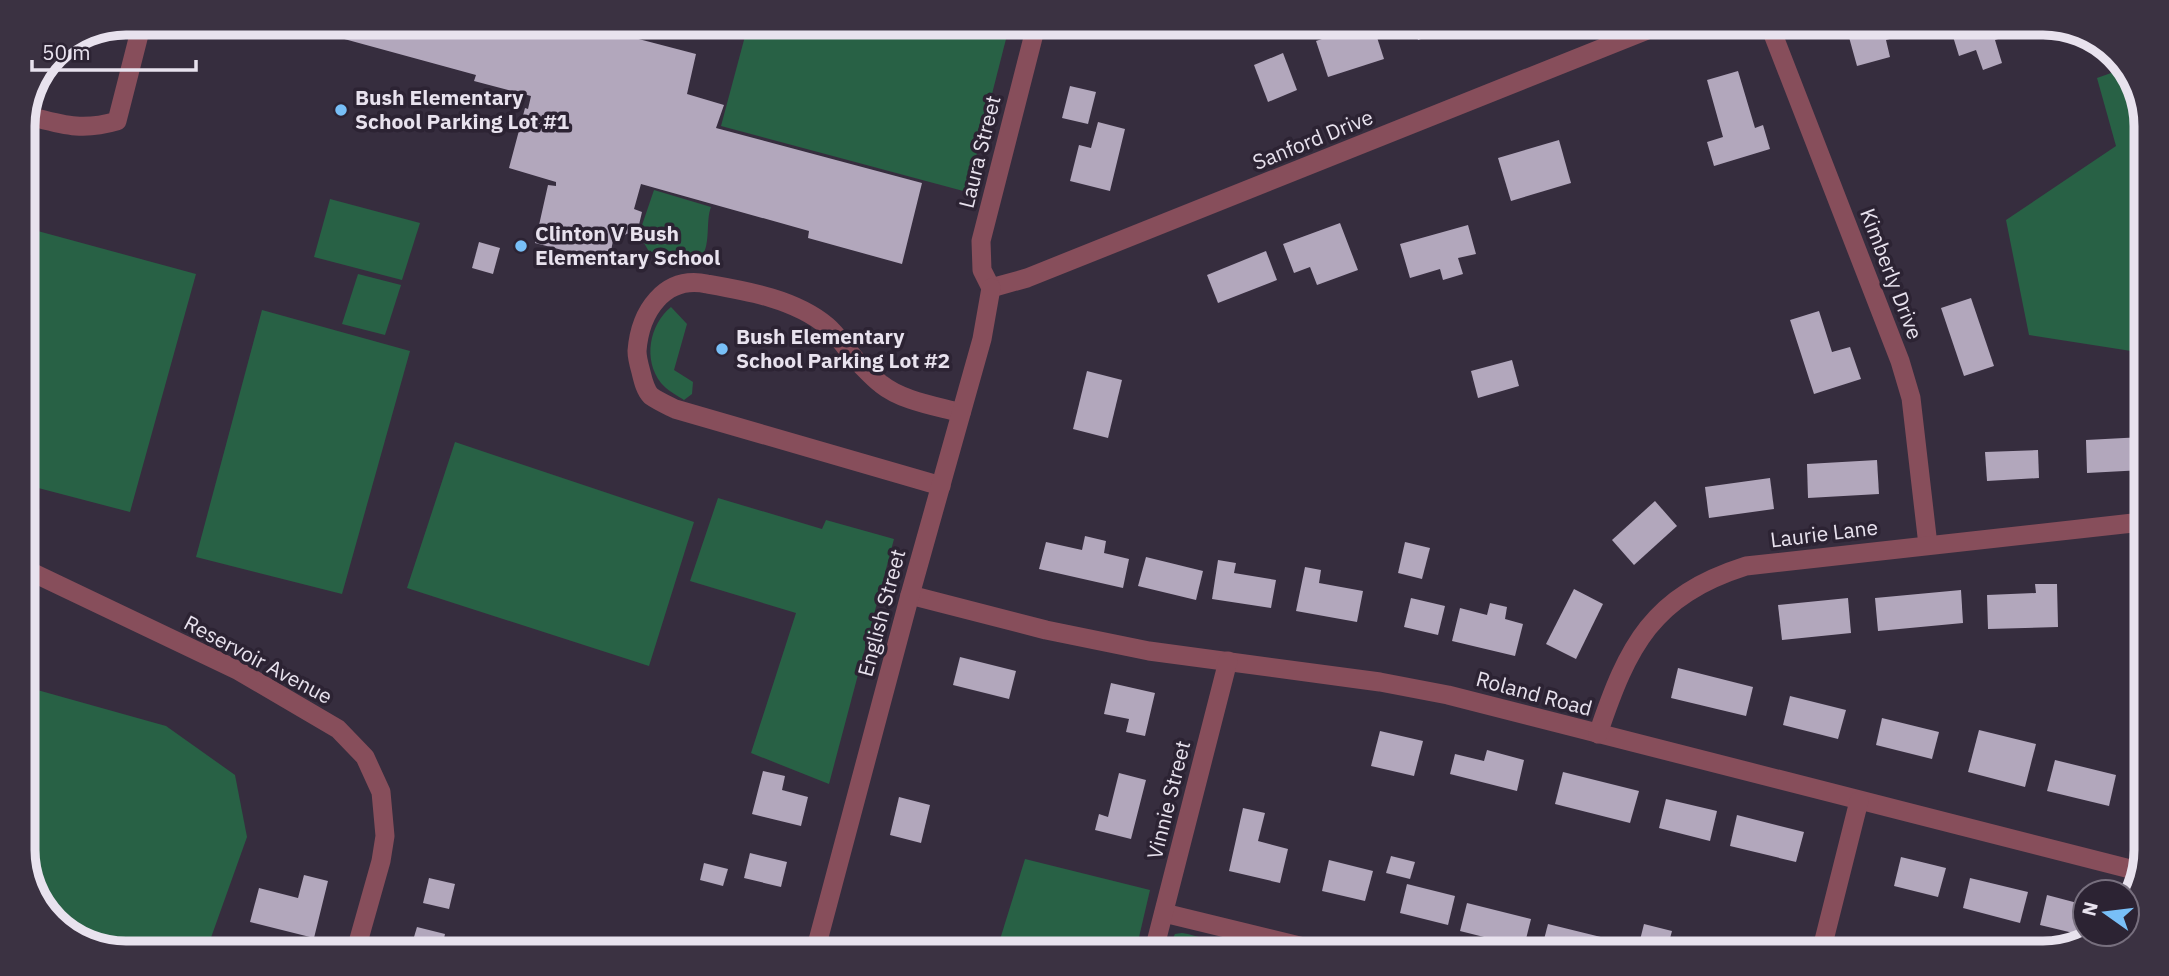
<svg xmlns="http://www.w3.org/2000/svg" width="2169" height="976" font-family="'IBM Plex Sans',sans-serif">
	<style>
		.green { fill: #286145 }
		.building { fill: #b2a7bc }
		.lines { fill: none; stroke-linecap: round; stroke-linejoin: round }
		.minor { stroke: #874e5b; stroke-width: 19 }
		.poi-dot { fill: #78bff7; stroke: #2c2333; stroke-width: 2.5 }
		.labels { text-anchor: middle; stroke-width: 7; stroke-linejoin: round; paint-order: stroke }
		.poi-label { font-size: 21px; font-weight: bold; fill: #e8e2ee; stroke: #2c2333; text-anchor: start }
		.street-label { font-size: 21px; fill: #e8e2ee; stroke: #2c2333 }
		.rim { fill: none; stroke: #e8e2ee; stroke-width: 9 }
	</style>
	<rect width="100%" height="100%" fill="#362d3e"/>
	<g class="green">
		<polygon points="748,25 958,26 1006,39 967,192 721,126"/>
		<polygon points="2128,67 2146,119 2144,353 2029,335 2006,220 2116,146 2097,78"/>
		<path d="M654 190 711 207C705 222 712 248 699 259L667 266 652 257 639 234Z"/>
		<polygon points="330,199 420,223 402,280 314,257"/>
		<polygon points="23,227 196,274 130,512 23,484"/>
		<polygon points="358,274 401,285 385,335 342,324"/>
		<path d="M671 307 687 324 674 370 693 382 692 394 684 400C676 395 667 390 661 383 643 360 649 325 671 307Z"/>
		<polygon points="262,310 410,351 342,594 196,557"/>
		<polygon points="455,442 694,522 649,666 407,588"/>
		<polygon points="718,498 822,529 826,520 894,539 829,784 751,753 796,613 690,581"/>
		<polygon points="23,686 166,726 235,775 247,837 208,946 86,945 40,908 23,858"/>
		<polygon points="1025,859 1150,890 1136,950 997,949"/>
		<polygon points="1182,933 1188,934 1231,946 1230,950 1167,950 1175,934"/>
	</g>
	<g class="building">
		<polygon points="306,23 585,25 696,54 687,94 724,105 716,128 922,183 902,264 808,238 809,231 641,184 634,209 642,212 638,229 620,237 614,235 609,262 535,243 548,185 556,186 556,182 509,168 525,108 528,109 531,96 474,81 476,75 304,28"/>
		<polygon points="1354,28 1374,28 1384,59 1328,77 1316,41"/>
		<polygon points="1414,28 1450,28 1450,29 1418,40"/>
		<polygon points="1847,30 1914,30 1915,32 1886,40 1890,57 1857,66"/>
		<polygon points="1951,30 2023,30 2023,31 1995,40 2002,63 1983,70 1976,50 1959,56"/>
		<polygon points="1283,53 1297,90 1268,102 1254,65"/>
		<polygon points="1738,71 1755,128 1763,125 1770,149 1714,166 1707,142 1723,137 1707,80"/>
		<polygon points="1070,86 1096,92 1088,124 1062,118"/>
		<polygon points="1098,122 1125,129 1110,191 1070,181 1079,145 1091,148"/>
		<polygon points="1559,140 1571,183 1511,201 1498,158"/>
		<polygon points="1340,223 1358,270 1317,285 1310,267 1294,273 1283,244"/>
		<polygon points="1468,225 1476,254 1458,258 1463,274 1443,280 1440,269 1410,278 1400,244"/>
		<polygon points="479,242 500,248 493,274 472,268"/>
		<polygon points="1266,251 1277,280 1218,303 1207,275"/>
		<polygon points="1971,298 1994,366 1964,376 1941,308"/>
		<polygon points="1819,311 1832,352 1850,347 1861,379 1814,394 1790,320"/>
		<polygon points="1512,360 1519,386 1478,398 1471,371"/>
		<polygon points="1087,371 1122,380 1108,438 1073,429"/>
		<polygon points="2143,437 2143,470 2087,473 2086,440"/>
		<polygon points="2038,450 2039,478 1987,481 1985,452"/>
		<polygon points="1877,460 1879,494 1808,498 1807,464"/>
		<polygon points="1770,478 1774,509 1709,518 1705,487"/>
		<polygon points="1655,501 1677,526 1634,565 1612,540"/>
		<polygon points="1085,536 1106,541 1104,553 1129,559 1123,588 1039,569 1046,542 1082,550"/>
		<polygon points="1405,542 1430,548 1422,579 1398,573"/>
		<polygon points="1146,557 1203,571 1196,600 1138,586"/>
		<polygon points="1218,560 1236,563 1234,573 1276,580 1271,608 1212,599"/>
		<polygon points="1305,567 1321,570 1319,583 1363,591 1357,622 1296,611"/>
		<polygon points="2035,584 2057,584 2058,627 1988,629 1987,595 2036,593"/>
		<polygon points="1574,589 1603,604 1576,659 1546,644"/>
		<polygon points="1961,590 1963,623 1878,631 1875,598"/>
		<polygon points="1411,598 1445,606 1438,635 1404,627"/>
		<polygon points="1848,598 1851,633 1782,640 1778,605"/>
		<polygon points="1490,603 1507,607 1505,619 1523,624 1515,656 1452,641 1460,608 1487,615"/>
		<polygon points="960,657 1016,671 1009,699 953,685"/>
		<polygon points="1678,668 1753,687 1746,716 1671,698"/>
		<polygon points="1111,683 1155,693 1145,736 1126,732 1129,719 1104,714"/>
		<polygon points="1790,696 1846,710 1838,739 1783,725"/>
		<polygon points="1882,718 1939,732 1932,759 1876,745"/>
		<polygon points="1979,730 2036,744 2025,787 1968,772"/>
		<polygon points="1380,731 1423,741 1414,776 1371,766"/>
		<polygon points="1487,750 1524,760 1517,791 1450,774 1455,754 1484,761"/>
		<polygon points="2055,760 2116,775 2109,806 2047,791"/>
		<polygon points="763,771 785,776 782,790 808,797 801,826 752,814"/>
		<polygon points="1563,772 1639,791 1630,823 1555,804"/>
		<polygon points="1119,773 1146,780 1131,839 1095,830 1099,814 1108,817"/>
		<polygon points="2137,786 2139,786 2139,816 2130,813"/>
		<polygon points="899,797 930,805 921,843 890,835"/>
		<polygon points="1666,799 1717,811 1710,841 1659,828"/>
		<polygon points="1243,808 1265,813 1258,841 1288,849 1280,883 1229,871"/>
		<polygon points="1737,815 1804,832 1796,862 1730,846"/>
		<polygon points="750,853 787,862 781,887 744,878"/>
		<polygon points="1391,856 1415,862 1410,879 1386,873"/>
		<polygon points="1901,857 1946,868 1938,897 1894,886"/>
		<polygon points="1329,860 1373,871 1365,901 1322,891"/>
		<polygon points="704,863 728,869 723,886 700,880"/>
		<polygon points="304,875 328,881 314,938 250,922 259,888 298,898"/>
		<polygon points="429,878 455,884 449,909 423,903"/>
		<polygon points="1970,878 2028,892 2020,923 1963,908"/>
		<polygon points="1407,884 1455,896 1448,925 1400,913"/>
		<polygon points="2047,895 2085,905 2085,934 2095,934 2094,938 2040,925"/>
		<polygon points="1467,903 1531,919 1524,947 1460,931"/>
		<polygon points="1548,924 1613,940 1611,951 1541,951"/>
		<polygon points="1644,924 1672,931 1669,942 1690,948 1689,952 1637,952"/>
		<polygon points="417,927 445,934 442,947 411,947"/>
		<polygon points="1713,946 1736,951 1736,952 1712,952"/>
	</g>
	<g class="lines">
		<g class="minor">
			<polyline points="1771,29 1900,361 1911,398 1928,545"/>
			<path d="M25 115C61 124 80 132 117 121L142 23"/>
			<polyline points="991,288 1027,278 1650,29"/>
			<polyline points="991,288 982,270 981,241 1036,26"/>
			<path d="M941 486 675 409C667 405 658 401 651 396 645 390 643 380 641 372 639 365 637 358 637 351 640 312 664 275 707 284 747 291 795 299 827 326 839 336 847 351 858 362 865 369 873 378 881 384 902 401 936 406 961 413"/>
			<polyline points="23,568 239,671 338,729 365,757 381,792 385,836 381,861 357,946"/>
			<polyline points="910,595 1046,630 1149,651 1380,682 1448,695 2138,871"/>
			<path d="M1598 734C1628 645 1652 596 1746 566L2142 522"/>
			<polyline points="1164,913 1316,950"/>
			<polyline points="816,948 910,595 982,339 991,288"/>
			<polyline points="1154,950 1228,661"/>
			<polyline points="1821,952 1859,801"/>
		</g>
	</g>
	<g class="poi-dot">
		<circle cx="341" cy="110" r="7"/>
		<circle cx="521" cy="246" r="7"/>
		<circle cx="722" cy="349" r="7"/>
	</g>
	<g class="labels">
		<g class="poi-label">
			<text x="355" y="105">Bush Elementary<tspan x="355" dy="24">School Parking Lot #1</tspan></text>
			<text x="535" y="241">Clinton V Bush<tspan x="535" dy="24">Elementary School</tspan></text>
			<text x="736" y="344">Bush Elementary<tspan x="736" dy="24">School Parking Lot #2</tspan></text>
		</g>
		<g class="street-label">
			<text transform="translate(1313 140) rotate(-22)" y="7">Sanford Drive</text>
			<text transform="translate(980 152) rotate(-76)" y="7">Laura Street</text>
			<text transform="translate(1891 274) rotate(69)" y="7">Kimberly Drive</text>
			<text transform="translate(1824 534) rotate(-7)" y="7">Laurie Lane</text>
			<text transform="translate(882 613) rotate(-75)" y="7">English Street</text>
			<text transform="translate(258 660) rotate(28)" y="7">Reservoir Avenue</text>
			<text transform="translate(1534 694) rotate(15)" y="7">Roland Road</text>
			<text transform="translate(1169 800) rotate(-76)" y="7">Vinnie Street</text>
		</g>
	</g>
	<path d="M0 0H2169V976H0ZM126 35H2043A91 91 0 0 1 2134 126V850A91 91 0 0 1 2043 941H126A91 91 0 0 1 35 850V126A91 91 0 0 1 126 35Z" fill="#3b3242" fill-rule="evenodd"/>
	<path class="rim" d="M126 35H2043A91 91 0 0 1 2134 126V850A91 91 0 0 1 2043 941H126A91 91 0 0 1 35 850V126A91 91 0 0 1 126 35Z"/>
	<g transform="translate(2106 913) rotate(284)"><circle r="33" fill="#2c2333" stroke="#776f7e" stroke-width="2"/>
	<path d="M0-5L12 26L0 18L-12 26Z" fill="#78bff7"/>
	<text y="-10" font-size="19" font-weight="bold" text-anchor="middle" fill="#e8e2ee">N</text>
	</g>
	<path d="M32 60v10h164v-10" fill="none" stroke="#e8e2ee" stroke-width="3.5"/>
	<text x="42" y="60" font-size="21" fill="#e8e2ee" stroke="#2c2333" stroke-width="5" paint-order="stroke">50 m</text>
</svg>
